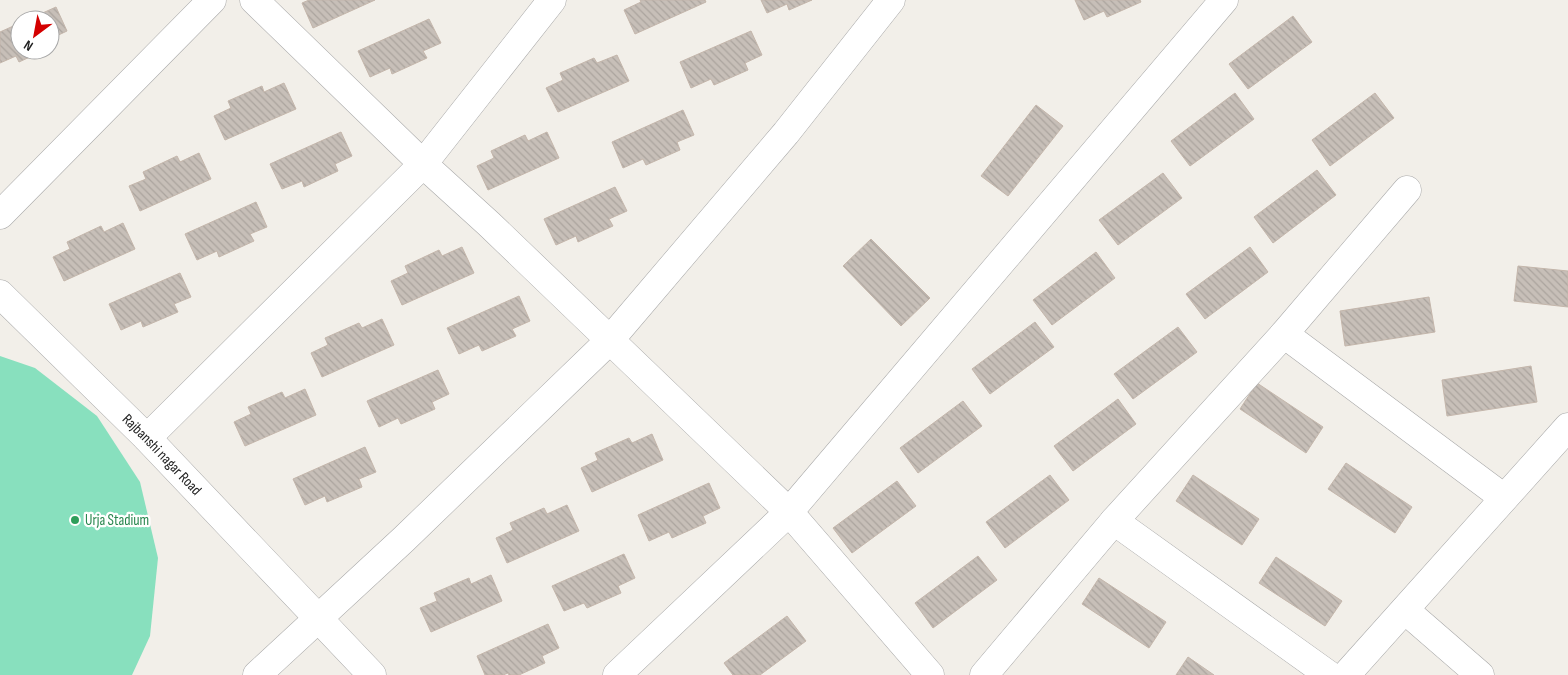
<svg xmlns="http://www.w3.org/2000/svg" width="1568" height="675" font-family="'Sofia Sans Condensed',sans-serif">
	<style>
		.pitch { fill: #88e0be }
		.building { fill: url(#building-back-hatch); stroke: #c4b6ab }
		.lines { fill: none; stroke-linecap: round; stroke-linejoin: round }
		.minor-casing { stroke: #a9a9a9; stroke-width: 29 }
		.minor { stroke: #fff; stroke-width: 28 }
		.leisure-dot { fill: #2e9e5b; stroke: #fff; stroke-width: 2 }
		.labels { text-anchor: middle; stroke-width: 4.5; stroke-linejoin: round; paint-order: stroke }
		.street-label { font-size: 15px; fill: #222; stroke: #fff }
		.leisure-label { font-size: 15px; fill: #27864d; stroke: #fff; text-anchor: start }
	</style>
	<defs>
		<pattern id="building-back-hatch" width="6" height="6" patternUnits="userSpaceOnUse" patternTransform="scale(1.25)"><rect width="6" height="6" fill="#c7bfb8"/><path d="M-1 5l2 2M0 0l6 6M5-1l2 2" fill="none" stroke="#aba49e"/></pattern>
	</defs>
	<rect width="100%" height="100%" fill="#f2efe9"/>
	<polygon class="pitch" points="0,356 35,368 97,416 140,482 158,558 150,636 132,675 0,675"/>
	<g class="building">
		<polygon points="309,0 375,0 313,28 302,3"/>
		<polygon points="640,0 705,0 706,2 635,34 624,10 641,2"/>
		<polygon points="761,0 812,0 789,10 787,4 767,13"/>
		<polygon points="1075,0 1140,0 1141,2 1107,17 1104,11 1084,20"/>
		<polygon points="56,7 67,31 50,39 50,20 27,20"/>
		<polygon points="1293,16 1312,42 1248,89 1229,64"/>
		<polygon points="429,19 441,43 423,51 427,58 392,74 390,68 370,77 358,51"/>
		<polygon points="20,23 20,50 45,50 19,62 16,56 0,63 0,32"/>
		<polygon points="751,31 762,55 745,63 748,70 714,85 711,79 691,88 680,62"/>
		<polygon points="617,55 629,81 558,112 546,88 563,80 560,73 594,58 597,63"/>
		<polygon points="284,83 296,109 225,140 214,116 231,108 228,101 262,86 264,92"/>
		<polygon points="1235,93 1254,119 1190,166 1171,141"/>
		<polygon points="1375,93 1394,118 1330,166 1312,140"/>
		<polygon points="1036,105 1063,126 1008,196 981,176"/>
		<polygon points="683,110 694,135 677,142 680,150 646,165 643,159 623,168 612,142"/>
		<polygon points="341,132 352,156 335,164 338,171 304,187 302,181 282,189 270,164"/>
		<polygon points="547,132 559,158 488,190 477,166 494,158 491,151 525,135 528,141"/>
		<polygon points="199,153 211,179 140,211 129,186 146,179 143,172 177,156 180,162"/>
		<polygon points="1317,170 1336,195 1273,243 1254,217"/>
		<polygon points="1163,173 1182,198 1118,245 1099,220"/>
		<polygon points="615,187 627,211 609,219 613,226 578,242 576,236 556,245 544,219"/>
		<polygon points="256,202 267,227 250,234 254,241 219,257 217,251 197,260 185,234"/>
		<polygon points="123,223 135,249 64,281 53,257 70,249 67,242 101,226 104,232"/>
		<polygon points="871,239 930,298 901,326 843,266"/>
		<polygon points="462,247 474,273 402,305 391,281 408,273 405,266 439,250 442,256"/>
		<polygon points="1250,247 1268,272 1205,319 1186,294"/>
		<polygon points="1096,252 1115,278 1052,325 1033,300"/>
		<polygon points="1518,266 1568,271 1568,307 1514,301"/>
		<polygon points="180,273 191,297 174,304 178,312 143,327 141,321 121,330 109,304"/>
		<polygon points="519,296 530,321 512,329 516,336 482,351 479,345 459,354 447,328"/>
		<polygon points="1429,297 1435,332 1345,346 1340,311"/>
		<polygon points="382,319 394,345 322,377 311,353 328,345 325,338 359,323 362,328"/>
		<polygon points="1035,322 1054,347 990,394 972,369"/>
		<polygon points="1178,327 1197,352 1133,399 1114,374"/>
		<polygon points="1531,366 1537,402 1447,416 1442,380"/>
		<polygon points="438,370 449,394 432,402 435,409 401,424 398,418 379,427 367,401"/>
		<polygon points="1257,383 1323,427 1306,453 1240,409"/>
		<polygon points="305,389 316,415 245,446 234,422 251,414 248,407 282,392 285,398"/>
		<polygon points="1118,399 1136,424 1073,471 1054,446"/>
		<polygon points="963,401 982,426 918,473 900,448"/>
		<polygon points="652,434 663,460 592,492 581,468 598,460 595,453 629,438 632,443"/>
		<polygon points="365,447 376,472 359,479 362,487 327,502 325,496 305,505 293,479"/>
		<polygon points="1346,463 1412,507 1395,533 1328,489"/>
		<polygon points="1050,475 1069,500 1005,548 986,522"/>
		<polygon points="1193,475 1259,519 1242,545 1176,501"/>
		<polygon points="897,481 916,506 852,553 833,528"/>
		<polygon points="709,483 720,508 703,516 706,523 672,538 669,532 649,541 638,515"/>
		<polygon points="567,505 579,531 507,563 496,538 513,530 510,523 544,508 547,514"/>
		<polygon points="624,554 635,578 618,586 621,593 587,608 584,603 564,611 552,586"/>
		<polygon points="978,556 997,580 933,628 915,603"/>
		<polygon points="1276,557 1342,601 1325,626 1259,583"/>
		<polygon points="491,575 502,601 431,632 420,608 437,601 434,593 469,578 471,584"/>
		<polygon points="1099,578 1166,622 1149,648 1082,604"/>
		<polygon points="787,616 806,641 760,675 733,675 724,663"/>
		<polygon points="548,624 559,648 542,656 545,663 519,675 509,675 508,673 503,675 485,675 477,656"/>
		<polygon points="1188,657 1214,675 1176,675"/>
	</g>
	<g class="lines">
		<defs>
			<g id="minor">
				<polyline points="254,0 423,164 489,224 789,512 930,675"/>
				<polyline points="0,215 212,0"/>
				<path id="s1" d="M0 294 147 438 372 675"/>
				<polyline points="1284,334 1504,498"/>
				<polyline points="147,438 423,164 552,0"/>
				<polyline points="1114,521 1329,675"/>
				<polyline points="1405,610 1480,675"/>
				<polyline points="257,675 404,539 609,341 786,133 891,0"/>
				<polyline points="617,675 789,512 1224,0"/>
				<polyline points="984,675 1114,521 1284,334 1407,190"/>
				<polyline points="1346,675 1568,427"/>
			</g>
		</defs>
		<use href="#minor" class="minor-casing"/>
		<use href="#minor" class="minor"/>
	</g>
	<circle class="leisure-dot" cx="75" cy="520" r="5"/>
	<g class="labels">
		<g class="street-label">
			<text dy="5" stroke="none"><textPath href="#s1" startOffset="228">Rajbanshi nagar Road</textPath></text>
		</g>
		<g class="leisure-label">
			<text x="85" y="525">Urja Stadium</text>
		</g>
	</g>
	<g transform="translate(35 35) rotate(212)"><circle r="24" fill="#ffffff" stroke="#a7a7a7"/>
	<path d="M0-4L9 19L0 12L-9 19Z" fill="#d40000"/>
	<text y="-8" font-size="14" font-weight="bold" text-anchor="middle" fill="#222222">N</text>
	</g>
</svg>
